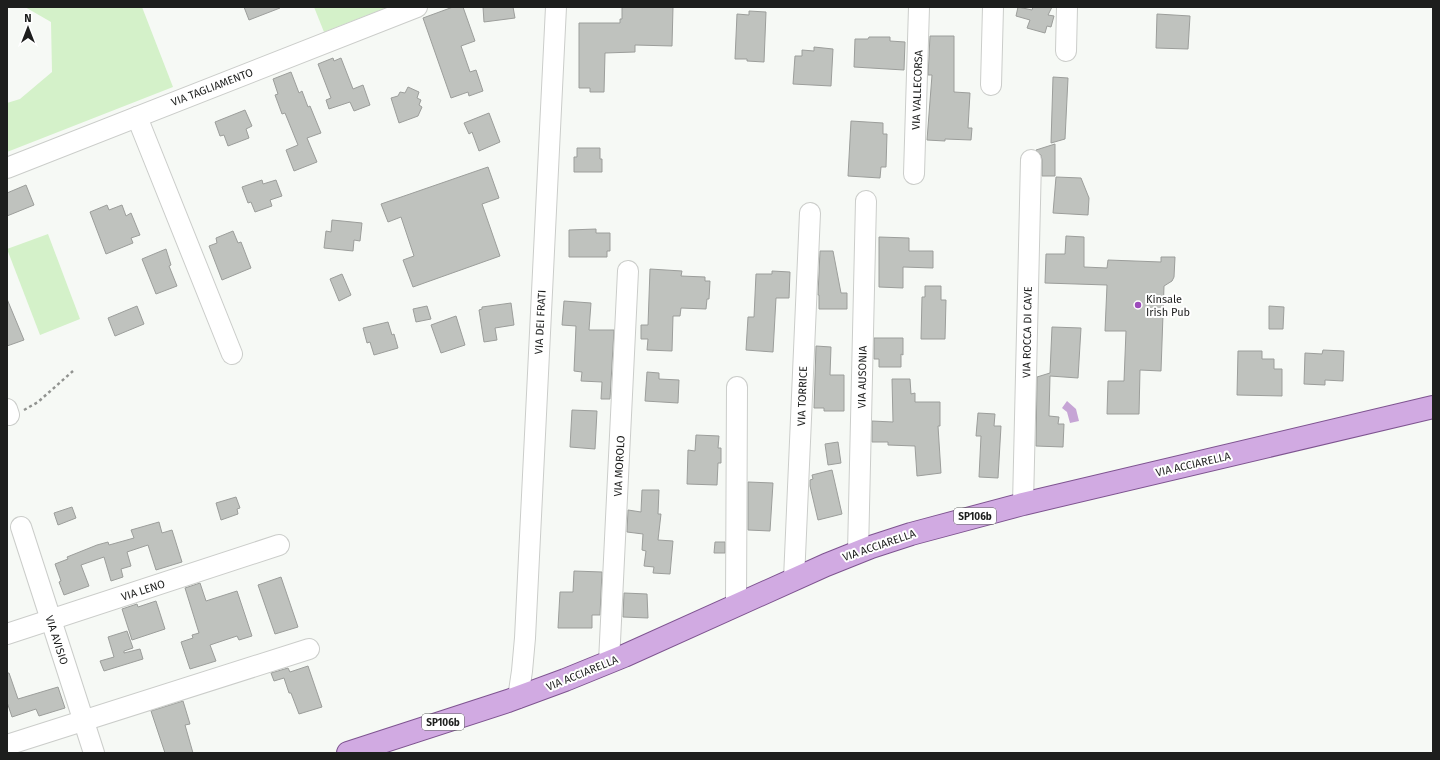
<svg xmlns="http://www.w3.org/2000/svg" width="1440" height="760" font-family="'Fira Sans',sans-serif">
	<style>
		.green { fill: #d4f1c9 }
		.water { fill: #c6a5d5 }
		.building { fill: #bfc2be; stroke: #9c9e9b }
		.lines { fill: none; stroke-linecap: round; stroke-linejoin: round }
		.minor-casing { stroke: #cbcdca; stroke-width: 22 }
		.major-casing { stroke: #7e5490; stroke-width: 24 }
		.path { stroke: #919390; stroke-width: 2.5; stroke-dasharray: 3 3; stroke-linecap: butt }
		.minor { stroke: #fff; stroke-width: 20 }
		.major { stroke: #d1aae2; stroke-width: 22 }
		.poi-dot { fill: #9c4bbb; stroke: #fff; stroke-width: 1.5 }
		.labels { text-anchor: middle; stroke-width: 4; stroke-linejoin: round; paint-order: stroke }
		.shield { fill: #fff; stroke: #616261; stroke-width: 1 }
		.shield-label { font-size: 10px; font-weight: bold; fill: #1d1e1d }
		.street-label { font-size: 11px; fill: #1d1e1d; stroke: #fff }
		.poi-label { font-size: 11px; fill: #1d1e1d; stroke: #fff; text-anchor: start }
	</style>
	<rect width="100%" height="100%" fill="#f6f9f5"/>
	<g class="green">
		<polygon points="25,7 142,7 173,87 7,152 7,103 20,99 52,72 51,22"/>
		<polygon points="314,7 388,7 324,32"/>
		<polygon points="48,234 80,319 40,335 7,249"/>
	</g>
	<polygon class="water" points="1067,401 1076,409 1079,421 1070,423 1067,412 1062,408"/>
	<g class="building">
		<polygon points="244,7 279,7 280,8 249,20"/>
		<polygon points="453,7 463,7 475,41 461,46 470,72 476,70 483,91 469,96 468,92 451,98 423,18"/>
		<polygon points="483,7 513,7 515,18 484,22"/>
		<polygon points="623,7 673,7 672,46 635,45 635,52 605,53 604,92 590,92 590,88 579,88 579,23 620,23 620,19 622,19 622,8"/>
		<polygon points="1018,7 1032,10 1033,7 1052,7 1048,15 1054,16 1051,27 1047,26 1045,33 1027,28 1030,20 1016,16"/>
		<polygon points="749,11 766,12 764,62 747,61 747,59 735,59 737,14 749,15"/>
		<polygon points="1157,14 1190,16 1188,49 1156,48"/>
		<polygon points="930,36 954,36 954,92 970,93 968,128 972,128 971,140 945,139 945,141 927,140 932,75 928,75"/>
		<polygon points="869,37 890,37 890,41 905,42 904,70 854,67 855,39 868,39"/>
		<polygon points="814,47 833,49 831,86 793,84 795,56 802,56 802,50 814,51"/>
		<polygon points="333,58 334,61 341,58 353,89 363,85 370,105 354,111 350,102 329,109 326,100 331,98 318,64"/>
		<polygon points="291,72 299,93 302,91 308,107 310,106 321,133 307,138 317,162 294,171 286,150 298,145 285,113 282,114 275,95 278,94 273,79"/>
		<polygon points="1053,77 1068,78 1065,139 1051,143"/>
		<polygon points="408,87 419,92 417,98 421,100 419,105 422,107 418,116 399,123 391,98 398,96 400,92 405,93"/>
		<polygon points="245,110 252,126 246,129 249,138 228,146 224,135 220,136 215,122"/>
		<polygon points="489,113 500,142 479,151 472,132 469,134 464,123"/>
		<polygon points="851,121 883,123 883,134 887,134 886,167 881,167 880,178 848,176"/>
		<polygon points="1055,144 1055,176 1042,176 1042,160 1041,155 1036,150"/>
		<polygon points="577,148 600,148 600,159 602,159 602,172 574,172 574,157 577,157"/>
		<polygon points="488,167 499,198 482,204 500,256 413,287 403,260 414,256 401,217 388,222 381,204"/>
		<polygon points="1056,177 1081,178 1089,198 1088,215 1053,213"/>
		<polygon points="262,180 263,184 276,180 282,196 270,200 272,206 255,212 251,202 248,203 242,187"/>
		<polygon points="26,185 34,205 7,216 7,193"/>
		<polygon points="107,205 109,210 122,205 126,216 131,213 140,235 131,238 133,243 106,254 90,212"/>
		<polygon points="332,220 362,223 360,241 354,240 353,251 324,248 326,231 331,232"/>
		<polygon points="596,229 596,233 610,233 610,251 607,251 607,257 569,257 569,230"/>
		<polygon points="233,231 238,243 241,242 251,268 222,280 209,246 217,243 216,238"/>
		<polygon points="1066,236 1084,237 1084,267 1107,268 1108,260 1161,262 1161,257 1175,257 1174,277 1172,281 1164,286 1161,371 1140,370 1139,414 1107,414 1108,381 1124,381 1126,331 1105,331 1107,285 1045,283 1046,254 1065,254"/>
		<polygon points="879,237 909,238 909,251 933,251 933,268 903,267 903,288 879,287"/>
		<polygon points="166,249 171,265 169,266 177,286 156,294 142,259"/>
		<polygon points="820,251 833,251 841,293 847,293 847,309 819,309 819,295 818,295"/>
		<polygon points="650,269 682,271 681,276 705,277 705,281 710,281 709,299 707,299 706,309 681,308 680,316 673,316 672,351 647,350 648,339 641,339 641,325 648,325"/>
		<polygon points="772,271 790,272 789,298 776,298 773,352 746,350 748,317 754,317 756,274 772,274"/>
		<polygon points="342,274 351,295 339,301 330,279"/>
		<polygon points="925,286 941,286 941,300 946,300 945,339 921,339 922,297 925,297"/>
		<polygon points="7,299 24,340 7,346"/>
		<polygon points="564,301 591,303 589,330 614,330 610,399 601,399 602,382 581,381 582,372 574,371 576,326 562,325"/>
		<polygon points="511,303 514,325 495,328 497,340 484,342 479,310 482,309 482,307"/>
		<polygon points="137,306 144,324 115,336 108,318"/>
		<polygon points="427,306 431,319 416,322 413,309"/>
		<polygon points="1269,306 1284,307 1283,329 1269,329"/>
		<polygon points="456,316 465,345 441,353 431,325"/>
		<polygon points="388,322 392,335 394,334 398,348 374,355 370,342 367,343 363,328"/>
		<polygon points="1052,327 1081,328 1078,378 1050,376 1049,416 1059,417 1058,424 1064,424 1063,447 1036,446 1037,377 1050,373"/>
		<polygon points="874,338 903,338 903,355 901,354 901,367 879,367 879,359 874,359"/>
		<polygon points="816,346 831,347 830,375 844,375 844,411 824,411 824,408 814,408"/>
		<polygon points="1323,350 1344,351 1343,381 1325,380 1325,385 1304,384 1305,353 1322,354"/>
		<polygon points="1238,351 1262,351 1262,359 1274,359 1274,369 1282,369 1282,396 1237,395"/>
		<polygon points="647,372 659,373 659,379 679,380 678,403 645,401"/>
		<polygon points="892,379 910,379 911,394 915,393 915,402 940,402 940,426 938,426 941,473 917,476 915,446 888,445 888,442 872,442 872,421 893,422"/>
		<polygon points="572,410 597,411 595,449 570,447"/>
		<polygon points="978,413 995,414 994,426 1001,426 998,478 979,477 981,436 976,436"/>
		<polygon points="696,435 719,436 718,448 721,448 721,463 718,463 717,485 687,484 688,450 695,451"/>
		<polygon points="838,442 841,463 828,465 825,444"/>
		<polygon points="832,470 842,514 818,520 810,486 810,480 813,479 812,475"/>
		<polygon points="748,482 773,483 770,531 748,530"/>
		<polygon points="642,490 659,490 658,514 661,514 658,540 673,541 670,574 653,573 654,567 644,566 646,551 642,550 643,534 627,532 628,510 641,512"/>
		<polygon points="236,497 240,508 237,509 238,514 221,520 216,503"/>
		<polygon points="72,507 76,518 58,525 54,513"/>
		<polygon points="159,522 162,533 172,530 182,562 156,570 148,545 127,552 131,566 121,569 123,577 111,581 104,557 81,565 89,586 64,595 59,582 61,581 55,564 68,559 67,557 97,545 108,542 109,545 134,538 131,530"/>
		<polygon points="715,542 725,542 725,553 714,553"/>
		<polygon points="574,571 602,572 600,615 592,615 592,628 558,628 560,592 573,592"/>
		<polygon points="281,577 298,627 275,634 258,585"/>
		<polygon points="200,583 206,601 237,591 252,636 239,640 237,636 210,645 216,661 190,669 181,642 193,638 192,635 199,633 185,588"/>
		<polygon points="624,593 647,594 648,618 623,617"/>
		<polygon points="156,601 165,629 132,640 122,609 137,604 138,607"/>
		<polygon points="127,631 133,648 124,651 124,653 140,649 143,659 104,671 100,661 114,657 108,637"/>
		<polygon points="308,666 322,707 299,714 291,693 289,693 284,678 274,681 271,673 288,668 290,672"/>
		<polygon points="7,673 9,673 18,699 58,687 65,708 39,716 36,709 12,717 7,702"/>
		<polygon points="183,701 190,724 185,725 193,753 165,753 151,711"/>
	</g>
	<g class="lines">
		<defs>
			<g id="minor">
				<polyline points="1066,51 1067,7"/>
				<polyline points="991,85 993,7"/>
				<polyline points="137,117 232,354"/>
				<polyline points="7,168 417,7"/>
				<polyline points="914,174 919,7"/>
				<polyline points="7,409 9,415"/>
				<polyline points="1023,504 1031,160"/>
				<polyline points="21,527 94,753"/>
				<polyline points="858,552 866,201"/>
				<polyline points="794,579 810,213"/>
				<polyline points="736,605 737,387"/>
				<polyline points="7,634 279,545"/>
				<polyline points="609,662 628,271"/>
				<polyline points="518,698 522,671 525,638 556,7"/>
				<polyline points="7,745 309,649"/>
			</g>
			<polyline id="major" points="348,753 508,701 565,680 624,656 826,565 871,547 911,534 1023,504 1433,407"/>
		</defs>
		<use href="#minor" class="minor-casing"/>
		<use href="#major" class="major-casing"/>
		<polyline class="path" points="24,410 38,402 73,371"/>
		<use href="#minor" class="minor"/>
		<use href="#major" class="major"/>
	</g>
	<circle class="poi-dot" cx="1138" cy="305" r="4"/>
	<g class="labels">
		<g class="shield">
			<rect x="954" y="508" width="42" height="16" rx="3"/>
			<rect x="422" y="714" width="42" height="16" rx="3"/>
		</g>
		<g class="shield-label">
			<text x="975" y="520">SP106b</text>
			<text x="443" y="726">SP106b</text>
		</g>
		<g class="street-label">
			<text transform="translate(212 87) rotate(-21)" y="4">VIA TAGLIAMENTO</text>
			<text transform="translate(917 90) rotate(-88)" y="4">VIA VALLECORSA</text>
			<text transform="translate(540 322) rotate(-87)" y="4">VIA DEI FRATI</text>
			<text transform="translate(1027 332) rotate(-89)" y="4">VIA ROCCA DI CAVE</text>
			<text transform="translate(862 377) rotate(-89)" y="4">VIA AUSONIA</text>
			<text transform="translate(802 396) rotate(-88)" y="4">VIA TORRICE</text>
			<text transform="translate(1193 464) rotate(-13)" y="4">VIA ACCIARELLA</text>
			<text transform="translate(619 466) rotate(-87)" y="4">VIA MOROLO</text>
			<text transform="translate(879 545) rotate(-19)" y="4">VIA ACCIARELLA</text>
			<text transform="translate(143 590) rotate(-18)" y="4">VIA LENO</text>
			<text transform="translate(57 640) rotate(72)" y="4">VIA AVISIO</text>
			<text transform="translate(582 673) rotate(-22)" y="4">VIA ACCIARELLA</text>
		</g>
		<g class="poi-label">
			<text x="1146" y="303">Kinsale<tspan x="1146" dy="13">Irish Pub</tspan></text>
		</g>
	</g>
	<rect width="1440" height="760" fill="none" stroke="#1d1e1d" stroke-width="16"/>
	<g transform="translate(28 28)" stroke="#ffffff" stroke-width="3" paint-order="stroke">
	<path d="M0-3L7 15L0 10L-7 15Z" fill="#1d1e1d"/>
	<text y="-6" font-size="11" font-weight="bold" text-anchor="middle" fill="#1d1e1d">N</text>
	</g>
</svg>
